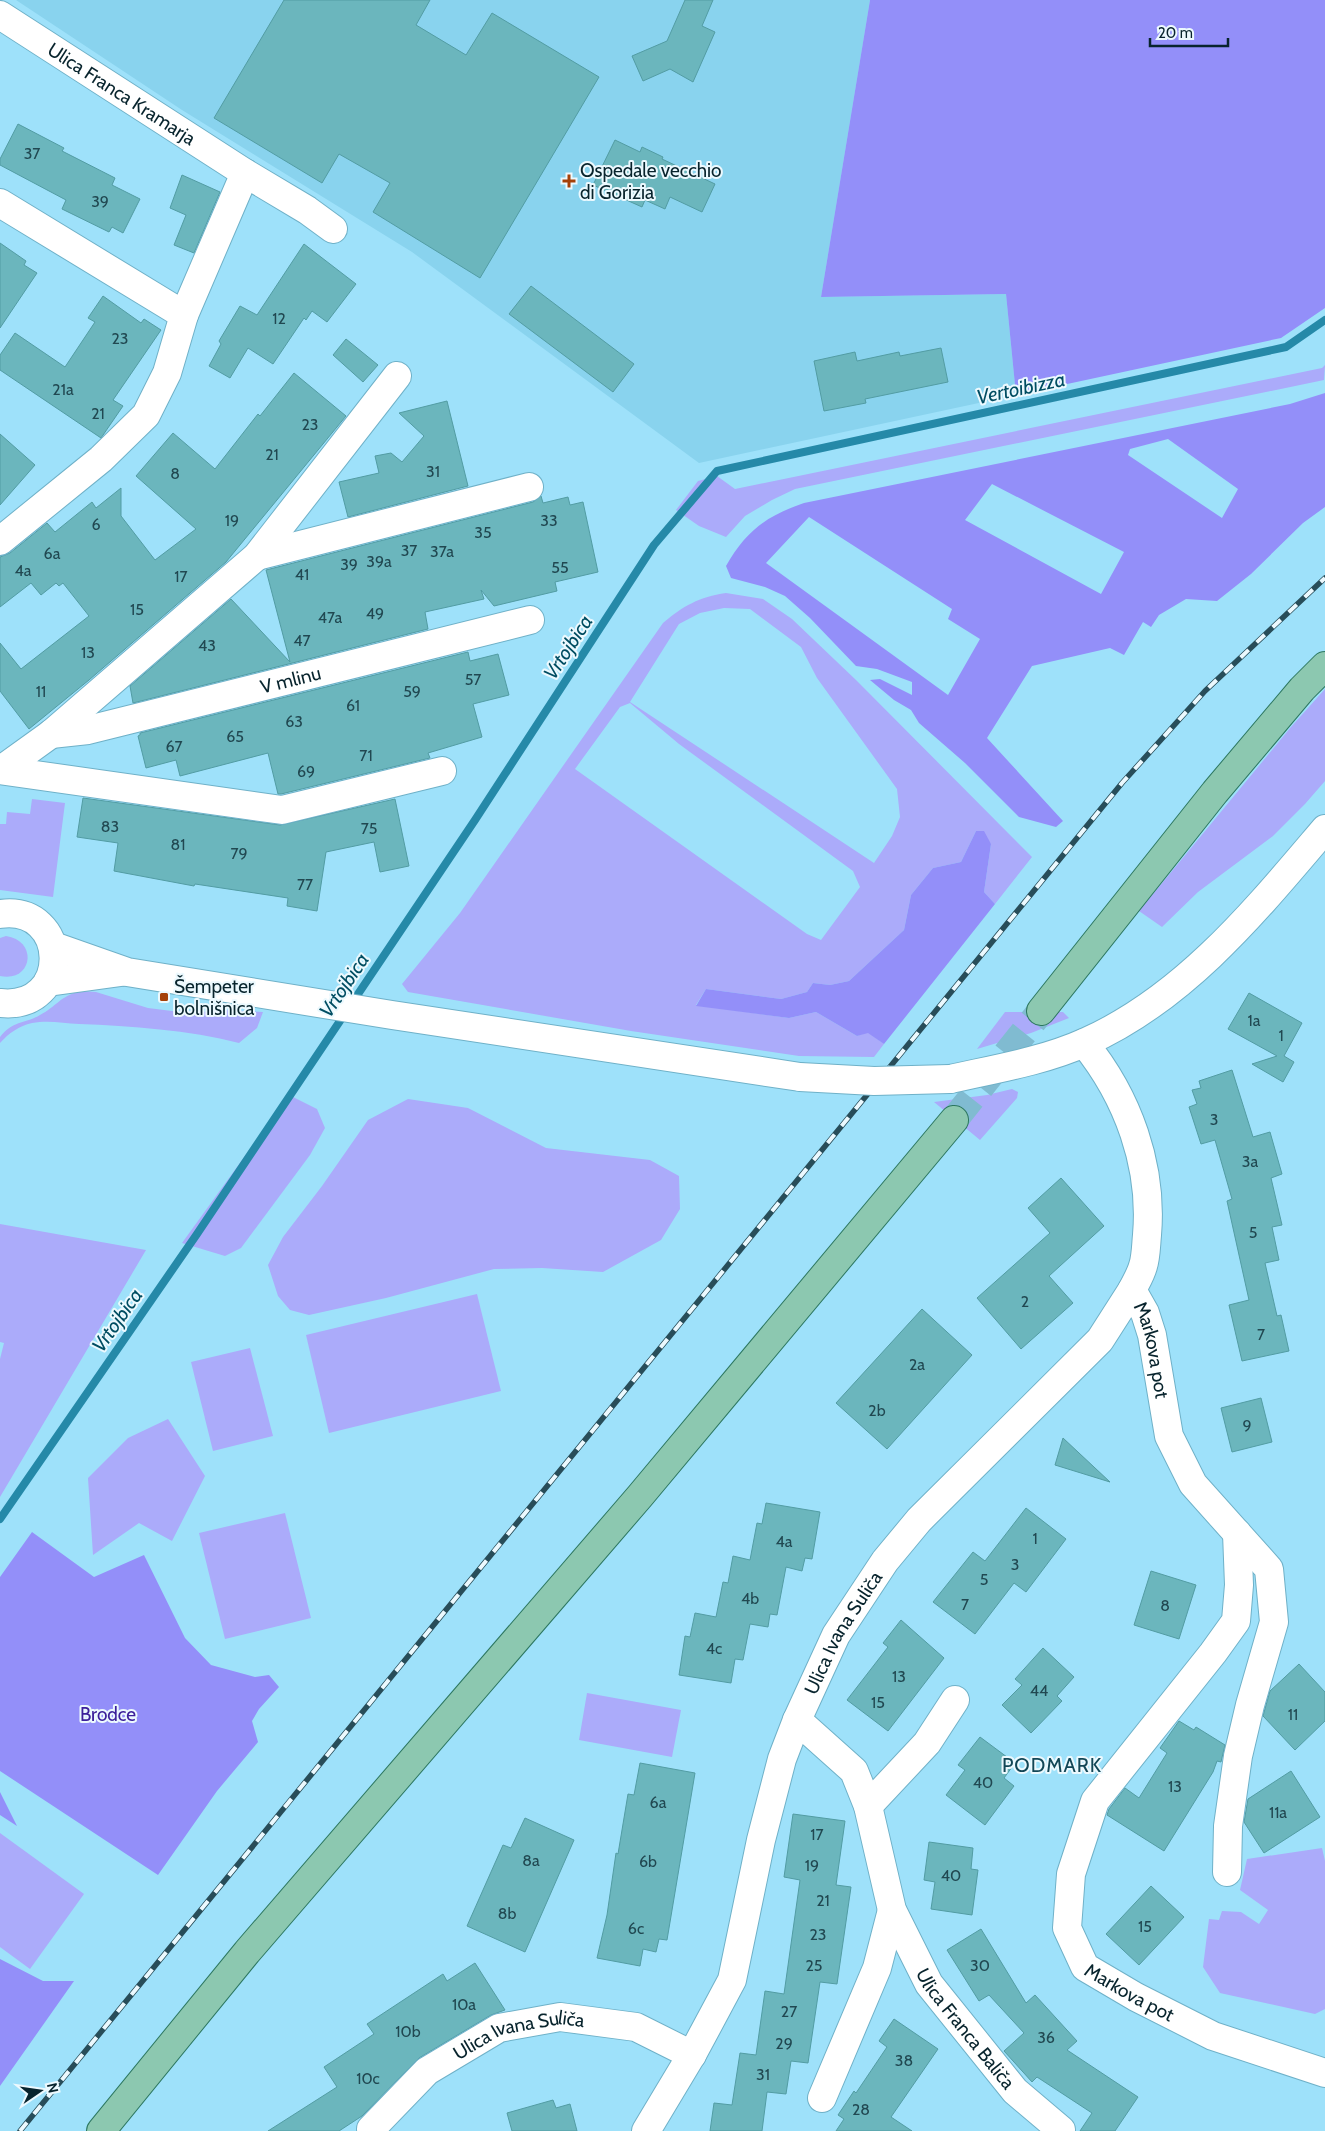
<svg xmlns="http://www.w3.org/2000/svg" width="1325" height="2131" font-family="Cabin,sans-serif">
	<style>
		.built { fill: #89d3ee }
		.green { fill: #ababfa; fill-rule: evenodd }
		.forest { fill: #938ff9; fill-rule: evenodd }
		.lines { fill: none; stroke-linecap: round; stroke-linejoin: round }
		.stream { stroke: #2589a8; stroke-width: 8 }
		.building { fill: #6bb6bd; stroke: #529ca3 }
		.primary-tunnel { stroke: #80bbd1; stroke-width: 28; stroke-dasharray: 28 14; stroke-linecap: butt }
		.minor-casing { stroke: #6fb1c8; stroke-width: 30 }
		.tertiary-casing { stroke: #6fb1c8; stroke-width: 30 }
		.primary-casing { stroke: #2c7760; stroke-width: 30 }
		.minor { stroke: #fff; stroke-width: 28 }
		.tertiary { stroke: #fff; stroke-width: 28 }
		.primary { stroke: #8cc8b0; stroke-width: 28 }
		.rail-casing { stroke: #284d59; stroke-width: 5.5 }
		.rail { stroke: #ecf9fe; stroke-width: 4; stroke-dasharray: 11; stroke-linecap: butt }
		.tertiary-bridge-casing { stroke: #6fb1c8; stroke-width: 30; stroke-linecap: butt }
		.tertiary-bridge { stroke: #fff; stroke-width: 28 }
		.poi-dot { fill: #a54109; stroke: #ecf9fe; stroke-width: 2 }
		.labels { text-anchor: middle; stroke-width: 4; stroke-linejoin: round; paint-order: stroke }
		.number-label { font-size: 16px; fill: #214851 }
		.street-label { font-size: 19px; fill: #08242d; stroke: #ecf9fe }
		.poi-label { font-size: 19px; fill: #08242d; stroke: #ecf9fe; text-anchor: start }
		.park-label { font-size: 19px; fill: #3c209a; stroke: #ecf9fe }
		.water-label { font-size: 20px; font-style: italic; fill: #004d62; stroke: #ecf9fe }
		.neighbourhood-label { font-size: 20px; letter-spacing: 1px; fill: #124656; stroke: #ecf9fe }
	</style>
	<rect width="100%" height="100%" fill="#9ee1fa"/>
	<polygon class="built" points="16,0 870,0 821,297 1006,294 1016,395 699,463 412,252 182,110"/>
	<g class="green">
		<polygon points="1325,365 1324,380 795,489 772,500 745,516 726,537 699,526 676,510 698,481 717,476 735,489 1322,368"/>
		<path d="M726 593 763 599 792 619 856 680 1032 857 995 904 984 892 991 844 976 831 961 862 933 868 911 895 904 930 849 981 830 985 813 983 807 992 781 999 706 989 696 1005 789 1018 816 1012 857 1036 868 1032 884 1044 874 1057 799 1056 631 1031 408 992 402 984 460 913 663 623C683 606 699 597 726 593ZM724 608 750 609 801 647 817 678 897 789 900 817 892 836 874 863 630 702 679 624 700 613ZM630 703 679 744 853 871 860 887 821 940 807 934 575 769 620 707Z"/>
		<polygon points="1325,689 1325,781 1305,804 1273,836 1198,892 1162,927 1139,911 1291,727"/>
		<polygon points="32,799 65,803 53,897 0,890 0,824 6,824 7,812 30,814"/>
		<path d="M6 936C39 941 32 983 0 976V938Z"/>
		<path d="M80 991 96 992 148 1008 188 1013 226 1010 263 1012 257 1028 239 1043C189 1030 131 1026 79 1024 63 1023 48 1020 32 1023 19 1026 9 1033 0 1043V1037C13 1020 25 1024 40 1015 57 1006 59 997 80 991Z"/>
		<polygon points="1005,1012 1063,1012 1069,1018 1031,1033 977,1049"/>
		<polygon points="1012,1089 1018,1092 1017,1098 980,1140 934,1102 987,1095"/>
		<polygon points="289,1095 317,1109 325,1128 310,1155 241,1248 225,1256 182,1243"/>
		<polygon points="408,1099 468,1108 546,1148 650,1160 679,1176 680,1209 661,1240 603,1272 542,1268 494,1269 386,1298 309,1315 290,1310 278,1296 268,1265 283,1237 322,1186 368,1120"/>
		<polygon points="0,1224 146,1250 0,1497 0,1359 4,1343 0,1342"/>
		<polygon points="477,1294 501,1391 329,1433 306,1335"/>
		<polygon points="250,1348 273,1436 213,1451 191,1362"/>
		<polygon points="168,1419 205,1476 172,1541 139,1523 93,1555 88,1478 128,1438"/>
		<polygon points="285,1513 311,1618 225,1639 199,1533"/>
		<polygon points="587,1693 681,1710 672,1757 579,1740"/>
		<polygon points="0,1833 84,1894 30,1969 0,1947"/>
		<polygon points="1322,1848 1325,1861 1325,2009 1315,2014 1220,1993 1203,1967 1209,1919 1219,1920 1222,1911 1241,1912 1259,1924 1268,1910 1240,1890 1247,1859"/>
	</g>
	<g class="forest">
		<polygon points="870,0 1325,0 1325,308 1281,338 1016,395 1006,294 821,297"/>
		<path d="M1325 393V507L1303 523 1251 574 1217 601 1186 599 1159 615 1151 627 1143 622 1124 655 1110 648 1032 666 987 738 1063 821 1056 827 1019 817 965 763 919 723 911 710 894 700 870 680 880 679 912 695V682L877 669 856 666 810 618 785 596 765 587 731 578 726 566C746 531 766 516 804 503L1290 404ZM1168 439 1238 489 1222 518 1128 455 1130 449ZM992 484 1124 552 1101 594 965 520ZM809 517 952 609 948 619 980 639 948 695 766 563Z"/>
		<polygon points="976,831 984,831 991,844 984,892 995,904 884,1044 868,1033 857,1036 816,1012 789,1018 696,1006 706,989 781,999 807,992 813,983 830,985 849,981 904,930 911,895 933,868 961,862"/>
		<polygon points="32,1532 94,1577 144,1555 185,1638 211,1665 255,1677 269,1675 279,1687 259,1709 252,1721 258,1742 217,1791 158,1875 0,1771 0,1577"/>
		<polygon points="0,1792 17,1826 0,1815"/>
		<polygon points="0,1959 43,1981 74,1981 0,2086"/>
	</g>
	<g class="lines">
		<g class="stream">
			<polyline points="352,1003 475,820 654,545 717,471 1286,347 1325,320"/>
			<polyline points="0,1519 197,1234 346,1012"/>
		</g>
	</g>
	<g class="building">
		<polygon points="284,0 430,0 416,25 466,55 492,13 599,77 480,278 373,212 390,183 339,154 322,183 214,118"/>
		<polygon points="685,0 713,0 702,26 715,32 693,82 670,69 643,81 632,56 667,41"/>
		<polygon points="18,124 64,148 62,151 115,178 112,185 140,199 123,233 112,227 109,232 62,209 66,200 0,165 0,159"/>
		<polygon points="615,140 640,152 642,147 663,157 662,159 715,184 702,212 670,197 665,209 645,200 642,207 593,185"/>
		<polygon points="182,175 220,192 194,253 174,245 186,215 170,208"/>
		<polygon points="0,243 26,261 24,265 37,273 0,328"/>
		<polygon points="304,244 356,284 327,322 312,311 306,320 304,318 273,364 248,348 230,378 209,366 221,344 219,341 240,306 257,315"/>
		<polygon points="531,286 634,364 613,392 509,314"/>
		<polygon points="103,296 141,323 144,319 161,330 113,400 123,406 101,438 0,370 0,355 15,333 65,367 95,322 88,318"/>
		<polygon points="346,339 378,365 363,382 333,355"/>
		<polygon points="941,348 948,382 865,399 866,403 824,411 814,361 855,352 857,361 899,352 900,356"/>
		<polygon points="294,373 346,416 226,562 89,680 29,729 0,691 0,643 21,669 89,616 63,583 59,586 56,583 41,595 31,583 0,607 0,557 10,553 47,523 55,532 92,502 96,508 121,488 121,516 155,560 196,529 136,476 173,433 215,469 258,414 260,416"/>
		<polygon points="447,401 468,486 348,517 339,482 379,473 375,456 391,453 402,462 424,436 399,413"/>
		<polygon points="0,434 35,465 0,505"/>
		<polygon points="541,496 543,503 568,497 570,505 583,502 598,572 555,582 557,591 494,606 481,590 484,599 425,612 428,629 133,703 130,686 231,599 290,662 266,570 533,502"/>
		<polygon points="468,652 470,661 498,654 509,695 473,704 482,737 428,753 430,758 281,794 278,794 268,753 180,776 176,760 146,768 138,736 140,735 140,733"/>
		<polygon points="83,798 280,825 395,799 409,866 380,872 374,842 326,852 317,911 287,906 288,898 195,884 194,886 114,871 118,843 77,837"/>
		<polygon points="1249,993 1302,1023 1284,1056 1294,1062 1283,1082 1252,1064 1277,1056 1228,1029"/>
		<polygon points="1232,1070 1253,1137 1270,1132 1282,1174 1271,1178 1282,1225 1272,1227 1279,1260 1265,1263 1277,1316 1281,1315 1289,1351 1242,1361 1229,1305 1249,1300 1227,1201 1232,1199 1215,1140 1201,1144 1189,1107 1197,1104 1192,1090 1201,1088 1199,1081"/>
		<polygon points="1061,1178 1104,1226 1049,1276 1073,1303 1021,1349 977,1298 1050,1233 1028,1208"/>
		<polygon points="922,1309 972,1355 887,1449 836,1403"/>
		<polygon points="1261,1398 1272,1442 1232,1452 1221,1408"/>
		<polygon points="1063,1438 1110,1482 1055,1465"/>
		<polygon points="766,1503 820,1512 812,1559 805,1558 802,1571 786,1567 777,1615 770,1614 768,1627 750,1624 743,1660 735,1659 731,1683 679,1675 685,1636 690,1637 695,1613 716,1617 723,1582 728,1583 733,1556 750,1560 757,1523 762,1524"/>
		<polygon points="1026,1508 1066,1539 1026,1592 1014,1583 975,1634 933,1602 973,1552 985,1561"/>
		<polygon points="1151,1571 1196,1585 1179,1639 1134,1625"/>
		<polygon points="901,1620 944,1658 888,1731 847,1700 888,1647 883,1643"/>
		<polygon points="1043,1648 1074,1677 1057,1696 1062,1701 1031,1733 1002,1705 1022,1685 1015,1679"/>
		<polygon points="1299,1664 1325,1692 1325,1721 1295,1750 1263,1716 1270,1691"/>
		<polygon points="1179,1721 1194,1730 1196,1727 1225,1745 1221,1762 1217,1761 1213,1772 1164,1851 1107,1815 1109,1809 1125,1788 1139,1798 1167,1753 1160,1748"/>
		<polygon points="980,1737 1015,1763 1004,1778 1014,1786 985,1825 946,1795 965,1770 958,1765"/>
		<polygon points="640,1763 695,1773 667,1940 659,1939 656,1952 643,1949 640,1966 597,1958 607,1915 616,1853 618,1854 628,1794 634,1795"/>
		<polygon points="1291,1771 1320,1817 1264,1853 1244,1822 1248,1799"/>
		<polygon points="793,1814 845,1821 836,1885 851,1887 837,1984 820,1982 808,2063 791,2061 786,2094 767,2092 762,2131 710,2131 714,2103 732,2105 740,2053 756,2055 765,1991 784,1994 800,1880 784,1877"/>
		<polygon points="525,1818 574,1840 525,1952 467,1926 503,1845 511,1848"/>
		<polygon points="929,1842 973,1848 971,1869 978,1870 972,1915 931,1909 935,1882 924,1880"/>
		<polygon points="1151,1886 1184,1917 1139,1965 1106,1934"/>
		<polygon points="981,1929 1026,2003 1035,1995 1077,2041 1067,2050 1138,2097 1115,2131 1080,2131 1092,2113 1037,2077 1032,2082 1004,2051 1024,2033 989,1995 979,2001 947,1950"/>
		<polygon points="475,1963 505,2010 491,2015 419,2058 362,2116 339,2131 268,2131 337,2087 324,2067 374,2034 367,2024 443,1974 447,1981"/>
		<polygon points="894,2019 938,2049 891,2117 912,2131 836,2131 844,2119 838,2115 854,2091 856,2093 887,2047 879,2041"/>
		<polygon points="553,2100 556,2108 570,2104 577,2131 512,2131 507,2113"/>
	</g>
	<g class="lines">
		<polyline class="primary-tunnel" points="954,1120 1041,1011"/>
		<defs>
			<g id="minor">
				<path id="s1" d="M0 15 245 173 307 210 333 229"/>
				<polyline points="0,203 184,315 167,373 146,415 101,459 0,541"/>
				<polyline points="184,315 245,173"/>
				<polyline points="257,556 529,487"/>
				<path id="s2" d="M51 734 88 730 530 620"/>
				<polyline points="0,770 282,810 442,771"/>
				<polyline points="1,770 51,734 257,556 397,376"/>
				<path id="s3" d="M1084 1043C1128 1097 1153 1166 1147 1235 1146 1245 1146 1257 1143 1266 1141 1274 1136 1282 1132 1290L1145 1313 1152 1335 1169 1436 1193 1484 1269 1569 1274 1622 1250 1705 1238 1756 1228 1826 1227 1872"/>
				<path id="s4" d="M1237 1533 1239 1585 1236 1621 1213 1653 1095 1801 1071 1874 1067 1928 1085 1967 1136 1997 1213 2036 1325 2073"/>
				<path id="s5" d="M797 1720 854 1771 868 1806 892 1910 929 1984 1015 2091 1061 2130"/>
				<polyline points="868,1806 927,1743 955,1700"/>
				<polyline points="822,2098 877,1968 892,1910"/>
				<path id="s6" d="M371 2129 427 2071 499 2028 560 2017 636 2027 692 2055"/>
				<path id="s7" d="M646 2131 694 2051 732 1980 761 1840 782 1759 797 1720 836 1635 885 1561 919 1520 1100 1340 1132 1290"/>
			</g>
			<g id="tertiary">
				<path d="M0 914C70 904 73 1011 0 1003"/>
				<polyline points="53,946 127,972 392,1015 800,1077"/>
				<polyline points="48,982 121,972"/>
				<path d="M950 1079C995 1069 1044 1061 1086 1042 1185 998 1256 910 1325 829"/>
			</g>
			<g id="primary">
				<polyline points="1041,1011 1215,792 1302,689 1325,666"/>
				<polyline points="101,2131 247,1952 640,1496 954,1120"/>
			</g>
		</defs>
		<use href="#minor" class="minor-casing"/>
		<use href="#tertiary" class="tertiary-casing"/>
		<use href="#primary" class="primary-casing"/>
		<use href="#minor" class="minor"/>
		<use href="#tertiary" class="tertiary"/>
		<use href="#primary" class="primary"/>
		<defs>
			<polyline id="rail" points="20,2131 1122,783 1205,691 1325,578"/>
		</defs>
		<use href="#rail" class="rail-casing"/>
		<use href="#rail" class="rail"/>
		<defs>
			<polyline id="tertiary-bridge" points="800,1077 874,1081 950,1079"/>
		</defs>
		<use href="#tertiary-bridge" class="tertiary-bridge-casing"/>
		<use href="#tertiary-bridge" class="tertiary-bridge"/>
	</g>
	<g class="poi-dot">
		<path d="M566.5 173.5h5v5h5v5h-5v5h-5v-5h-5v-5h5z"/>
		<rect x="159" y="992" width="10" height="10" rx="2.5"/>
	</g>
	<g class="labels">
		<g class="number-label">
			<text x="32" y="159">37</text>
			<text x="100" y="207">39</text>
			<text x="279" y="324">12</text>
			<text x="120" y="344">23</text>
			<text x="63" y="395">21a</text>
			<text x="98" y="419">21</text>
			<text x="310" y="430">23</text>
			<text x="272" y="460">21</text>
			<text x="433" y="477">31</text>
			<text x="175" y="479">8</text>
			<text x="232" y="526">19</text>
			<text x="549" y="526">33</text>
			<text x="96" y="530">6</text>
			<text x="483" y="538">35</text>
			<text x="409" y="556">37</text>
			<text x="442" y="557">37a</text>
			<text x="52" y="559">6a</text>
			<text x="379" y="567">39a</text>
			<text x="349" y="570">39</text>
			<text x="560" y="573">55</text>
			<text x="23" y="576">4a</text>
			<text x="302" y="580">41</text>
			<text x="181" y="582">17</text>
			<text x="137" y="615">15</text>
			<text x="375" y="619">49</text>
			<text x="330" y="623">47a</text>
			<text x="302" y="646">47</text>
			<text x="207" y="651">43</text>
			<text x="88" y="658">13</text>
			<text x="473" y="685">57</text>
			<text x="41" y="697">11</text>
			<text x="412" y="697">59</text>
			<text x="353" y="711">61</text>
			<text x="294" y="727">63</text>
			<text x="235" y="742">65</text>
			<text x="174" y="752">67</text>
			<text x="366" y="761">71</text>
			<text x="306" y="777">69</text>
			<text x="110" y="832">83</text>
			<text x="369" y="834">75</text>
			<text x="178" y="850">81</text>
			<text x="239" y="859">79</text>
			<text x="305" y="890">77</text>
			<text x="1254" y="1026">1a</text>
			<text x="1281" y="1041">1</text>
			<text x="1214" y="1125">3</text>
			<text x="1250" y="1167">3a</text>
			<text x="1253" y="1238">5</text>
			<text x="1025" y="1307">2</text>
			<text x="1261" y="1340">7</text>
			<text x="917" y="1370">2a</text>
			<text x="877" y="1416">2b</text>
			<text x="1247" y="1431">9</text>
			<text x="1035" y="1544">1</text>
			<text x="784" y="1547">4a</text>
			<text x="1015" y="1570">3</text>
			<text x="984" y="1585">5</text>
			<text x="750" y="1604">4b</text>
			<text x="965" y="1610">7</text>
			<text x="1165" y="1611">8</text>
			<text x="714" y="1654">4c</text>
			<text x="899" y="1682">13</text>
			<text x="1039" y="1696">44</text>
			<text x="878" y="1708">15</text>
			<text x="1293" y="1720">11</text>
			<text x="983" y="1788">40</text>
			<text x="1175" y="1792">13</text>
			<text x="658" y="1808">6a</text>
			<text x="1278" y="1818">11a</text>
			<text x="817" y="1840">17</text>
			<text x="531" y="1866">8a</text>
			<text x="648" y="1867">6b</text>
			<text x="812" y="1871">19</text>
			<text x="951" y="1881">40</text>
			<text x="823" y="1906">21</text>
			<text x="507" y="1919">8b</text>
			<text x="1145" y="1932">15</text>
			<text x="636" y="1934">6c</text>
			<text x="818" y="1940">23</text>
			<text x="814" y="1971">25</text>
			<text x="980" y="1971">30</text>
			<text x="464" y="2010">10a</text>
			<text x="789" y="2017">27</text>
			<text x="408" y="2037">10b</text>
			<text x="1046" y="2043">36</text>
			<text x="784" y="2049">29</text>
			<text x="904" y="2066">38</text>
			<text x="763" y="2080">31</text>
			<text x="368" y="2084">10c</text>
			<text x="861" y="2115">28</text>
		</g>
		<g class="street-label">
			<text dy="7" stroke="none"><textPath href="#s1" startOffset="145">Ulica Franca Kramarja</textPath></text>
			<text dy="7" stroke="none"><textPath href="#s2" startOffset="246">V mlinu</textPath></text>
			<text dy="7" stroke="none"><textPath href="#s3" startOffset="329">Markova pot</textPath></text>
			<text dy="7" stroke="none"><textPath href="#s7" startOffset="541">Ulica Ivana Suliča</textPath></text>
			<text dy="7" stroke="none"><textPath href="#s4" startOffset="542">Markova pot</textPath></text>
			<text dy="7" stroke="none"><textPath href="#s5" startOffset="361">Ulica Franca Baliča</textPath></text>
			<text dy="7" stroke="none"><textPath href="#s6" startOffset="182">Ulica Ivana Suliča</textPath></text>
		</g>
		<g class="poi-label">
			<text x="580" y="177">Ospedale vecchio<tspan x="580" dy="22">di Gorizia</tspan></text>
			<text x="174" y="993">Šempeter<tspan x="174" dy="22">bolnišnica</tspan></text>
		</g>
		<g class="park-label">
			<text x="108" y="1721">Brodce</text>
		</g>
		<g class="water-label">
			<text transform="translate(1021 388) rotate(-12)" y="7">Vertoibizza</text>
			<text transform="translate(568 647) rotate(-57)" y="7">Vrtojbica</text>
			<text transform="translate(344 985) rotate(-56)" y="7">Vrtojbica</text>
			<text transform="translate(117 1320) rotate(-55)" y="7">Vrtojbica</text>
		</g>
		<g class="neighbourhood-label">
			<text x="1052" y="1772">PODMARK</text>
		</g>
	</g>
	<g transform="translate(40 2091) rotate(77)" stroke="#ecf9fe" stroke-width="4" paint-order="stroke">
	<path d="M0-4L9 19L0 12L-9 19Z" fill="#08242d"/>
	<text y="-8" font-size="14" font-weight="bold" text-anchor="middle" fill="#08242d">N</text>
	</g>
	<path d="M1150 38v8h78v-8" fill="none" stroke="#08242d" stroke-width="2.5"/>
	<text x="1158" y="38" font-size="15" fill="#08242d" stroke="#ecf9fe" stroke-width="4" paint-order="stroke">20 m</text>
</svg>
